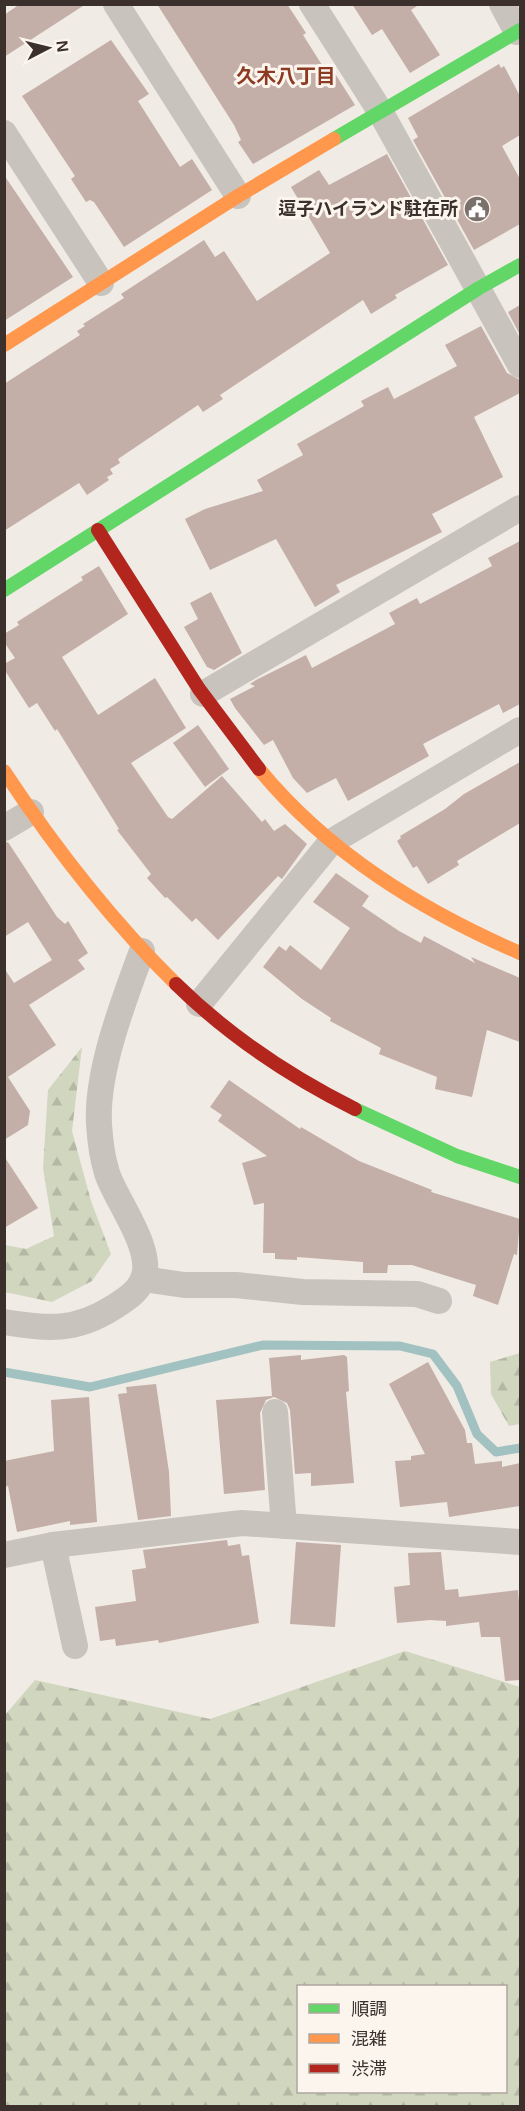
<svg xmlns="http://www.w3.org/2000/svg" width="525" height="2111" font-family="Arial,'Noto Sans JP',sans-serif">
	<style>
		.forest { fill: url(#forest-firs); fill-rule: evenodd }
		.lines { fill: none; stroke-linecap: round; stroke-linejoin: round }
		.stream { stroke: #a1c2c1; stroke-width: 9 }
		.building { fill: #c3afa7 }
		.street { stroke: #c9c3be; stroke-width: 26 }
		.fast { stroke: #63d668; stroke-width: 14 }
		.slow { stroke: #ff974d; stroke-width: 14 }
		.jam { stroke: #b3261e; stroke-width: 14 }
		.labels { text-anchor: middle; stroke-width: 6; stroke-linejoin: round; paint-order: stroke }
		.poi-label { font-size: 18px; font-weight: bold; fill: #3b302b; stroke: #fbf5ee; text-anchor: end }
		.neighbourhood-label { font-size: 20px; font-weight: bold; fill: #8c3b22; stroke: #fbf5ee }
	</style>
	<defs>
		<pattern id="forest-firs" width="22" height="20" patternUnits="userSpaceOnUse" patternTransform="scale(1.5)"><rect width="22" height="20" fill="#d1d6bf"/><path d="M5 1l3.5 6h-7zM16 11l3.5 6h-7z" fill="#b4b8a4"/></pattern>
	</defs>
	<rect width="100%" height="100%" fill="#f0ebe5"/>
	<g class="forest">
		<polygon points="82,1047 72,1131 91,1201 111,1254 92,1281 52,1302 5,1292 5,1245 26,1249 54,1236 43,1168 48,1090"/>
		<polygon points="520,1353 520,1424 509,1426 491,1394 490,1362"/>
		<path d="M405 1651 520 1687V2106H5V1715L35 1680 210 1719ZM298 1986H506V2092H298Z"/>
	</g>
	<g class="lines">
		<polyline class="stream" points="4,1372 90,1387 263,1345 400,1346 433,1354 457,1386 477,1434 496,1452 520,1448"/>
	</g>
	<g class="building">
		<polygon points="20,4 86,4 4,57 4,15"/>
		<polygon points="157,4 287,4 306,33 303,35 329,76 334,72 355,105 253,164 238,142 241,140 234,125"/>
		<polygon points="352,4 420,4 411,10 440,55 410,73 382,29 372,35"/>
		<polygon points="111,40 149,94 138,101 180,167 192,159 212,190 124,247 94,202 90,200 86,202 71,179 75,176 22,96"/>
		<polygon points="499,64 501,68 504,66 520,96 520,135 502,146 520,179 520,224 474,250 413,140 418,137 408,118"/>
		<polygon points="387,154 448,265 395,295 397,298 371,314 363,300 220,395 223,399 203,412 198,405 118,459 120,463 110,469 113,474 107,477 109,480 87,495 79,483 4,531 4,384 80,335 77,331 85,326 83,324 124,298 121,294 204,240 215,257 224,251 257,301 330,253 291,187 319,170 329,185"/>
		<polygon points="4,175 73,277 4,321"/>
		<polygon points="520,305 520,335 508,312"/>
		<polygon points="481,326 507,373 520,380 520,393 474,417 503,477 432,514 442,532 336,585 340,592 315,607 276,539 210,570 185,519 205,509 263,491 257,480 303,455 297,444 364,406 361,401 388,387 394,399 457,366 445,345"/>
		<polygon points="520,541 520,704 503,713 499,704 423,744 429,756 348,801 336,778 307,793 293,778 273,740 264,745 235,708 230,699 255,686 250,684 256,680 306,655 312,668 395,624 389,613 417,598 420,604 492,566 488,558"/>
		<polygon points="99,566 128,614 62,657 98,715 155,678 186,728 131,763 168,817 172,819 222,776 262,822 265,819 274,831 285,824 307,844 282,879 278,876 218,940 196,918 192,922 167,897 165,898 147,878 151,874 117,830 119,829 57,729 55,731 37,703 29,708 4,669 4,664 15,658 4,642 4,634 19,625 17,622 83,580 81,577"/>
		<polygon points="211,592 242,653 214,670 207,667 184,627 198,619 190,603"/>
		<polygon points="198,725 229,769 205,787 173,743"/>
		<polygon points="520,762 520,823 457,861 459,865 428,884 417,866 413,868 397,841 401,838 400,836 445,809 464,794"/>
		<polygon points="8,842 57,917 65,924 68,921 88,953 78,960 85,969 29,1005 56,1045 8,1077 30,1111 28,1125 4,1140 4,968 14,983 52,960 28,922 4,937 4,843"/>
		<polygon points="336,873 369,896 362,906 399,931 421,943 424,936 475,963 471,957 520,978 520,1042 487,1030 472,1097 435,1089 437,1077 379,1054 381,1048 330,1021 331,1018 302,999 263,967 279,946 286,951 290,945 321,970 350,928 313,902"/>
		<polygon points="229,1080 300,1129 301,1127 359,1161 432,1190 431,1192 520,1219 517,1255 514,1254 498,1305 473,1296 476,1285 412,1265 388,1265 387,1273 363,1273 363,1262 297,1257 297,1260 275,1259 275,1253 263,1253 264,1203 254,1205 242,1163 267,1156 218,1121 222,1115 210,1107"/>
		<polygon points="4,1156 38,1208 4,1228"/>
		<polygon points="301,1355 301,1360 344,1355 347,1357 349,1391 346,1392 354,1483 311,1486 311,1473 295,1474 290,1410 287,1403 274,1397 266,1400 260,1413 265,1490 224,1494 216,1400 272,1396 269,1358"/>
		<polygon points="428,1362 465,1430 467,1443 472,1443 475,1464 502,1461 502,1467 520,1463 520,1506 449,1517 447,1502 400,1507 395,1461 411,1460 411,1456 425,1454 389,1384"/>
		<polygon points="156,1384 169,1472 171,1516 138,1520 118,1394 127,1393 126,1387"/>
		<polygon points="89,1397 97,1522 70,1525 70,1521 17,1532 8,1486 4,1487 4,1461 54,1451 51,1400"/>
		<polygon points="227,1540 228,1546 240,1544 242,1556 249,1555 259,1623 159,1643 158,1640 116,1646 115,1639 100,1641 95,1607 136,1601 132,1570 146,1568 143,1550"/>
		<polygon points="296,1542 341,1545 335,1627 290,1624"/>
		<polygon points="441,1552 445,1590 458,1589 459,1597 518,1590 520,1614 520,1680 505,1681 500,1637 481,1637 479,1622 446,1626 446,1621 430,1620 397,1623 394,1587 410,1585 408,1553"/>
	</g>
	<g class="lines">
		<g class="street">
			<polyline points="116,4 238,196"/>
			<polyline points="312,4 380,111 520,365"/>
			<polyline points="502,4 517,32"/>
			<polyline points="4,133 101,283"/>
			<polyline points="203,694 520,508"/>
			<polyline points="4,828 31,812"/>
			<polyline points="199,1004 331,842 520,730"/>
			<polyline points="143,1279 184,1285 236,1285 303,1292 417,1294 439,1301"/>
			<path d="M4 1322C48 1329 75 1332 114 1307 125 1300 138 1292 143 1279 155 1250 116 1201 107 1173 102 1157 100 1140 99 1124 96 1071 124 1000 142 951"/>
			<polyline points="275,1412 284,1526"/>
			<polyline points="53,1545 75,1646"/>
			<polyline points="4,1555 53,1545 242,1523 520,1542"/>
		</g>
		<g class="fast">
			<polyline points="334,139 520,30"/>
			<polyline points="4,590 479,288 520,265"/>
			<polyline points="355,1109 457,1156 520,1177"/>
		</g>
		<g class="slow">
			<polyline points="4,345 238,196 334,139"/>
			<path d="M259 769C328 853 421 910 520 953"/>
			<path d="M4 771C55 848 109 918 176 984"/>
		</g>
		<g class="jam">
			<polyline points="98,530 199,689 259,769"/>
			<path d="M176 984C227 1034 291 1077 355 1109"/>
		</g>
	</g>
	<defs>
		<symbol id="civic-disc" viewBox="-11 -11 22 22"><circle r="9.5" fill="#7a716c" stroke="#fbf5ee"/><path d="M-.6-6.5H3V-4.5H.6V-3L4-1V1h2V6H-6V1h2V-1L-.6-3ZM-1.2 2.5V6h2.4V2.5Z" fill="#fff"/></symbol>
	</defs>
	<g fill-rule="evenodd">
		<use href="#civic-disc" x="462" y="194" width="30" height="30"/>
	</g>
	<g class="labels">
		<g class="poi-label">
			<text x="458" y="215">逗子ハイランド駐在所</text>
		</g>
		<g class="neighbourhood-label">
			<text x="286" y="83">久木八丁目</text>
		</g>
	</g>
	<rect width="525" height="2111" fill="none" stroke="#3b302b" stroke-width="12"/>
	<rect x="297" y="1985" width="210" height="108" fill="#fbf5ee" stroke="#aea6a0" stroke-width="1.5"/>
	<rect x="309" y="2004" width="30" height="9" fill="#63d668" stroke="#aea6a0" stroke-width="1.5"/>
	<text x="351" y="2015" font-size="18" fill="#3b302b">順調</text>
	<rect x="309" y="2034" width="30" height="9" fill="#ff974d" stroke="#aea6a0" stroke-width="1.5"/>
	<text x="351" y="2045" font-size="18" fill="#3b302b">混雑</text>
	<rect x="309" y="2064" width="30" height="9" fill="#b3261e" stroke="#aea6a0" stroke-width="1.5"/>
	<text x="351" y="2075" font-size="18" fill="#3b302b">渋滞</text>
	<g transform="translate(48 48) rotate(83)" stroke="#fbf5ee" stroke-width="4.5" paint-order="stroke">
	<path d="M0-4.5L10 22L0 15L-10 22Z" fill="#3b302b"/>
	<text y="-9" font-size="16" font-weight="bold" text-anchor="middle" fill="#3b302b">N</text>
	</g>
</svg>
